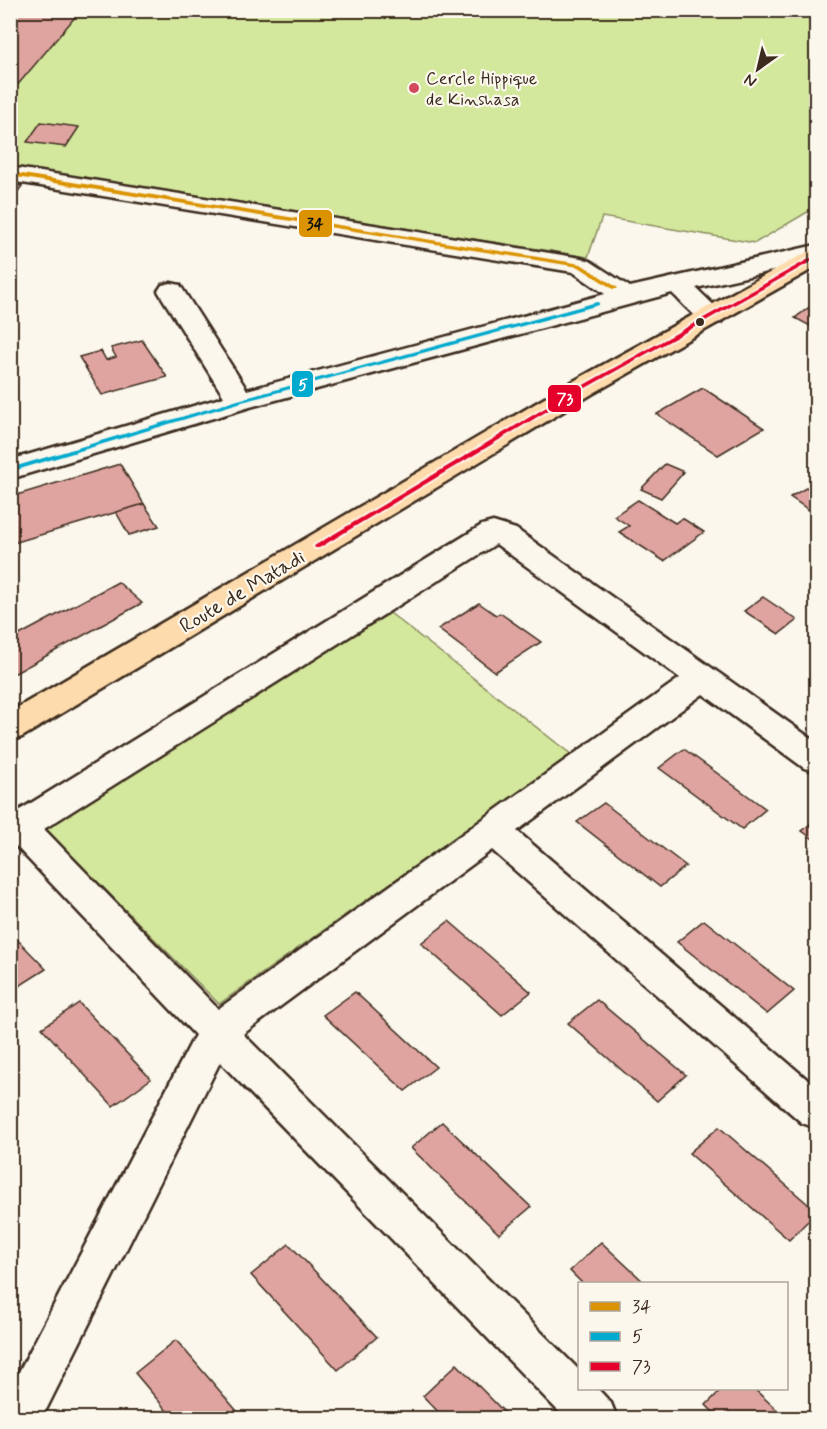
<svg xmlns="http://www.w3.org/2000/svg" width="827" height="1429" font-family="Mynerve,sans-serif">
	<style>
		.green { fill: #d4e89d; stroke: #88895e; stroke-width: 1.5 }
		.building { fill: #dfa49f; stroke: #3b2a1e; stroke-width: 1.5 }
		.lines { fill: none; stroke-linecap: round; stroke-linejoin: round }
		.minor-casing { stroke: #3b2a1e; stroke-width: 5 }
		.major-casing { stroke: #3b2a1e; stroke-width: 5 }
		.minor { fill: #fbf7ec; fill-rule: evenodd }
		.major { fill: #fedbac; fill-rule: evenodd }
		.bus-1-casing { stroke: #fbf7ec; stroke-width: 4 }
		.bus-2-casing { stroke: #fbf7ec; stroke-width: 4 }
		.bus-3-casing { stroke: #fbf7ec; stroke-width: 4 }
		.bus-1 { fill: #db9304; fill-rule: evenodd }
		.bus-2 { fill: #00a9ce; fill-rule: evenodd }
		.bus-3 { fill: #e4002b; fill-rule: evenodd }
		.poi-dot { fill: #d1495b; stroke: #fbf7ec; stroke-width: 2 }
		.bus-dot { fill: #3b2a1e; stroke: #fbf7ec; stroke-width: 2 }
		.labels { text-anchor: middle; stroke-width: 4.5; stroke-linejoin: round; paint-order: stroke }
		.far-poi-label { font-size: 18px; fill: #3b2a1e; stroke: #fbf7ec; text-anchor: start }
		.street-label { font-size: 21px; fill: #3b2a1e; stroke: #fbf7ec }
		.line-badge { stroke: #fbf7ec; stroke-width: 2 }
		.badge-label { font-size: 16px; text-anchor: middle; font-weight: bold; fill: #fff }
		.pale-badge-label { font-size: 16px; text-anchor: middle; font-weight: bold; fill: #111 }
	</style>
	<rect width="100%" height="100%" fill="#fbf7ec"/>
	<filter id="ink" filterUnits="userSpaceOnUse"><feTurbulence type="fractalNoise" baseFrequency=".0167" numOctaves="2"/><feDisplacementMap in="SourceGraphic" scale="12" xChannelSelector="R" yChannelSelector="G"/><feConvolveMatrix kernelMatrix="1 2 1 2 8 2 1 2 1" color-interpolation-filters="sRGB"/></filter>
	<g filter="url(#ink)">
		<g class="green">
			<polygon points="10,11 816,11 816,207 755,243 602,217 588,257 11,166"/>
			<polygon points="390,613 572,755 219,1004 43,827"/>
		</g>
		<g class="building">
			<polygon points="17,10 81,10 10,94 10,18"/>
			<polygon points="41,122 79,127 66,147 27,142"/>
			<polygon points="10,184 22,186 10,202"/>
			<polygon points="811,306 816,309 816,329 795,318"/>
			<polygon points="142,340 167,377 102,395 79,357 101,351 106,360 116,357 111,348"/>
			<polygon points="703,388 764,428 718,455 657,414"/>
			<polygon points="120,464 144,504 10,544 10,497"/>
			<polygon points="665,464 684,472 661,498 641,489"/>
			<polygon points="816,482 816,506 809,510 790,497"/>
			<polygon points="638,500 675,523 682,518 704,532 664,561 619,532 629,526 614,516"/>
			<polygon points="144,504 159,526 129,535 116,512"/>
			<polygon points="118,582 142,603 10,676 10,640"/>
			<polygon points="763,597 797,620 779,634 744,611"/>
			<polygon points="479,603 496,615 500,613 541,642 495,672 438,629"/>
			<polygon points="684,749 766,809 742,829 659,768"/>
			<polygon points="604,803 686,866 660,887 577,822"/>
			<polygon points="816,819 816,841 802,831"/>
			<polygon points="704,920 794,991 767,1014 677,942"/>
			<polygon points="449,921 531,992 502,1015 421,943"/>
			<polygon points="10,932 46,969 10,992"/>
			<polygon points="355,992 436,1067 405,1091 323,1015"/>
			<polygon points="597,1000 686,1075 657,1101 568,1023"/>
			<polygon points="79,1003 151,1079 113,1106 42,1028"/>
			<polygon points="442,1122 531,1207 499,1234 411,1148"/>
			<polygon points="719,1127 816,1211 816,1213 789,1240 689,1153"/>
			<polygon points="601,1242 646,1284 583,1284 570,1271"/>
			<polygon points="289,1244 377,1337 338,1370 251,1275"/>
			<polygon points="176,1340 243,1418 173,1418 135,1373"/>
			<polygon points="457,1364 510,1418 444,1418 423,1396"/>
			<polygon points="723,1388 753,1388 786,1418 719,1418 706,1405"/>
		</g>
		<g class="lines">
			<defs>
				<g id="minor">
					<path d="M10 167 581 258 590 261 630 287 816 245V261L696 288 725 316 721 322C700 327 687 307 672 293L250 407 10 479V460L224 397 158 291 162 285 171 283 180 285 247 390 605 294 573 272 10 181Z"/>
					<path d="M493 522 516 529 816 742V772L804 768 703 694 517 831 816 1087V1128L802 1123 492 850 243 1034 580 1371V1388H597L611 1403 617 1418H565L220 1062 42 1418H10V1389L195 1035 15 845 10 846V816L482 525ZM496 544 680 678 218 1009 44 829Z"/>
				</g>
				<polygon id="major" points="816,249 816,267 592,394 22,737 10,740 10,712 572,382 807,252"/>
			</defs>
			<use href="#minor" class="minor-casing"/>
			<use href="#major" class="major-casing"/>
			<use href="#minor" class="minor"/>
			<use href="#major" class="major"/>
			<defs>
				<polygon id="bus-1" points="10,172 581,264 618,288 617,289 613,289 579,267 10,176"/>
				<polygon id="bus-2" points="597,302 599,303 599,305 242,402 10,472 10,468 238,400"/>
				<polygon id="bus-3" points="816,255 816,259 584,389 319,548 315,548 314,546 580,387"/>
			</defs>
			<use href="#bus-1" class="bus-1-casing"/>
			<use href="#bus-2" class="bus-2-casing"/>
			<use href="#bus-3" class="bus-3-casing"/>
			<use href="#bus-1" class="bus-1"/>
			<use href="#bus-2" class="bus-2"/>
			<use href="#bus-3" class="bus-3"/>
		</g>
	</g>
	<circle class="poi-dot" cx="414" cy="88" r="6"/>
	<circle class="bus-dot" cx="700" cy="322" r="5"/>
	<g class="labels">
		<g class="far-poi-label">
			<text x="426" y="84">Cercle Hippique<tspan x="426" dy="21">de Kinshasa</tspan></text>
		</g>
		<g class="street-label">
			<text transform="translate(242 591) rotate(-31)" y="7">Route de Matadi</text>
		</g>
	</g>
	<g class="line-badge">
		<rect x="298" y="209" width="35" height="29" rx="6" fill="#db9304"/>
		<rect x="291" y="370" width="23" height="28" rx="6" fill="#00a9ce"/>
		<rect x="547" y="384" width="35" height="29" rx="6" fill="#e4002b"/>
	</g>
	<g class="badge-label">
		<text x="303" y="390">5</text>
		<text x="565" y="404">73</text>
	</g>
	<g class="pale-badge-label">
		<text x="315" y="229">34</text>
	</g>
	<rect width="827" height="1429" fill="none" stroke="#fbf7ec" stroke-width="36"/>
	<rect x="18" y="18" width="791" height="1393" fill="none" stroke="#3b2a1e" stroke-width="2" filter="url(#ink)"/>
	<rect x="578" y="1282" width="210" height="108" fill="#fbf7ec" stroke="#aea59a" stroke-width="1.5"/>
	<rect x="590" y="1302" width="30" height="9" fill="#db9304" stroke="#aea59a" stroke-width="1.5"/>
	<text x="632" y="1312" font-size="18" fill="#3b2a1e">34</text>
	<rect x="590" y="1332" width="30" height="9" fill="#00a9ce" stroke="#aea59a" stroke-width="1.5"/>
	<text x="632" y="1342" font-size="18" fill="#3b2a1e">5</text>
	<rect x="590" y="1362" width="30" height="9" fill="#e4002b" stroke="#aea59a" stroke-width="1.5"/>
	<text x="632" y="1372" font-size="18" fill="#3b2a1e">73</text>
	<g transform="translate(758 69) rotate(214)" stroke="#fbf7ec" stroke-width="4.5" paint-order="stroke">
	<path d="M0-4.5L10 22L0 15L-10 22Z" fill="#3b2a1e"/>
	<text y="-9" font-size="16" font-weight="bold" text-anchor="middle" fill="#3b2a1e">N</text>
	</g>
</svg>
